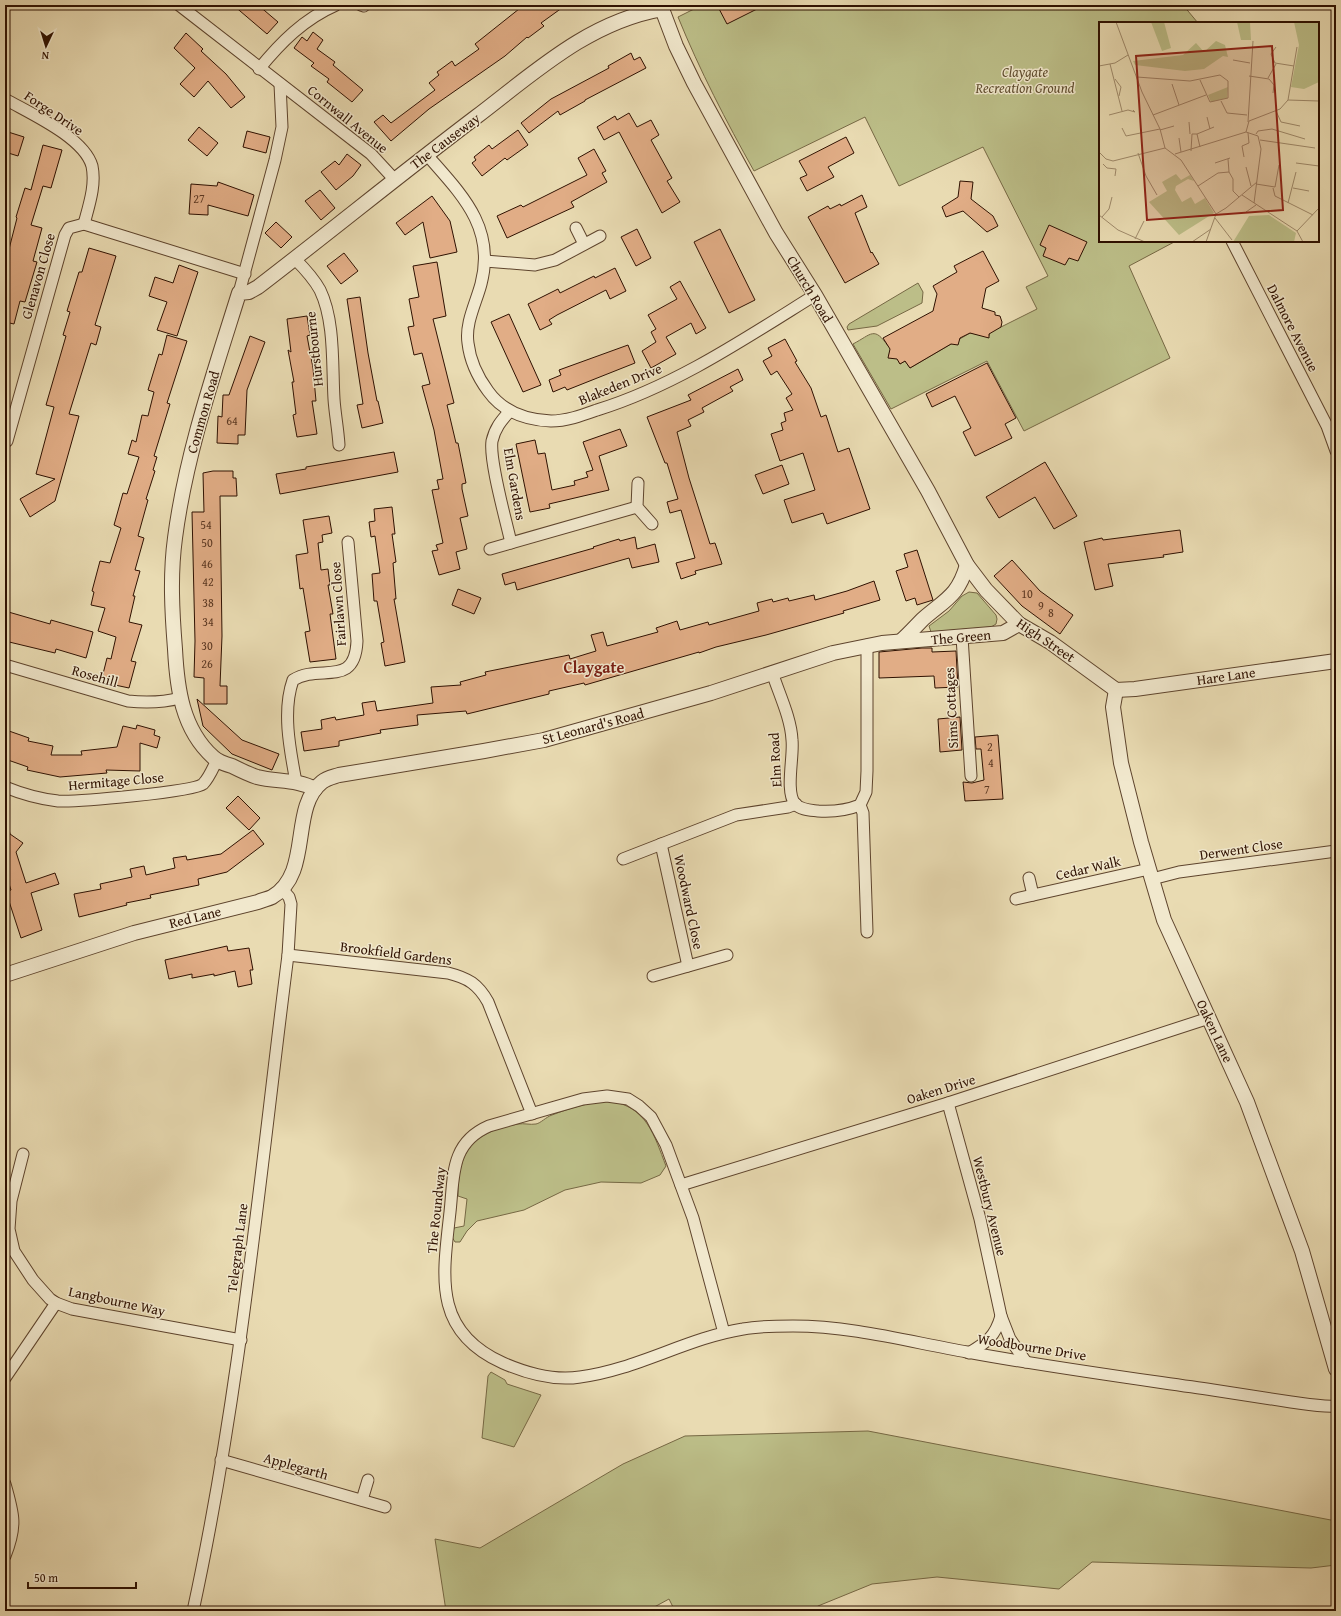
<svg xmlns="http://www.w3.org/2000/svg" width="1341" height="1616" font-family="'Gentium Book Plus',serif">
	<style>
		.green { fill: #bcbe88; stroke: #766844 }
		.building { fill: #e1ad86; stroke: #2f1101 }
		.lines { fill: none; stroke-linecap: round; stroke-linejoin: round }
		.minor-casing { stroke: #5e442d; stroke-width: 13 }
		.tertiary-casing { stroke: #5e442d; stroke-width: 16 }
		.minor { stroke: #f1e8cd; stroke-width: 11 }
		.tertiary { stroke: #f1e8cd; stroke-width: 14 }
		.labels { text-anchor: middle; stroke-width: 3; stroke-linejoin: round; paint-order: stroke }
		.number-label { font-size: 12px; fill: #5c3822 }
		.park-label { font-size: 14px; font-style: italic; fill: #604e30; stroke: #f1e8cd }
		.street-label { font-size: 14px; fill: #2f1101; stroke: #f1e8cd }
		.quarter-label { font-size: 16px; font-weight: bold; fill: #7a1f14; stroke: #f1e8cd }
		.inset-road { fill: none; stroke: #9f8a6b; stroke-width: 1 }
		.view { fill: #8f2418; fill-opacity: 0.15; stroke: #8f2418; stroke-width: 2 }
		.inset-edge { fill: none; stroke: #2f1101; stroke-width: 2 }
	</style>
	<rect width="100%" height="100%" fill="#e9dbb2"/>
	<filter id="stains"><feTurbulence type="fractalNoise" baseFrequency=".005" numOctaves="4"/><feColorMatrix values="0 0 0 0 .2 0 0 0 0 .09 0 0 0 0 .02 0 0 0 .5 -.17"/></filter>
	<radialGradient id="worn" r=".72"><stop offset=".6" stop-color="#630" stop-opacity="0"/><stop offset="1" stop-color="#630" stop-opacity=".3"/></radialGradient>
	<g class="green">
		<path d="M702 5H1183L1198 23H1100V241H1176L1129 266 1170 358 1024 431 987 361 891 409 853 344C872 334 874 326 888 346L892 344 889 355 891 358H897L900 364 905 361 910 368 970 333 989 336 991 328 1001 327 1037 309 1026 287 1048 276 983 147 899 186 865 117 754 171C726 121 700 71 678 17Z"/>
		<polygon points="918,283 923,292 922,303 877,326 848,330 847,327 849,324"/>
		<polygon points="969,592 977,593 996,615 997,619 996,624 991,627 931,632 929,626 949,611 962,596"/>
		<path d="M610 1101C647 1107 654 1135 666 1166L660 1175 641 1183 601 1182 565 1190 524 1210 477 1221 467 1231 460 1242H455L452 1237 454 1228 464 1226 467 1199 458 1196C458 1151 472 1132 518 1124 524 1123 530 1125 536 1124 541 1123 546 1117 552 1115 570 1108 590 1102 610 1101Z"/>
		<polygon points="491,1372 505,1380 507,1384 541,1395 514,1447 482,1438 488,1376"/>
		<polygon points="868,1431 1336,1521 1336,1565 1311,1568 1092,1562 1059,1589 937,1577 872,1584 818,1606 812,1611 675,1611 669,1599 647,1611 446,1611 435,1539 480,1548 623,1464 685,1436"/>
	</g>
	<g class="building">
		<polygon points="233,5 258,5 278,22 267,34"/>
		<polygon points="524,5 566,5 541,23 544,26 528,38 527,37 505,56 429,109 391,141 374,122 383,115 391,123 435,90 429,83 439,75 437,72 452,61 455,66 479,49 475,44"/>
		<polygon points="717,5 765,5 727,24"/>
		<polygon points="313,32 323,40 317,49 335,62 333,65 363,90 352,102 327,82 329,79 311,66 314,63 294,48 302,37 307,41"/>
		<polygon points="186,33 203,49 201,51 226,74 245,97 231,108 208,81 194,97 180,84 195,68 174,48"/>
		<polygon points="631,53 634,60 640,57 646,68 585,100 585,101 560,115 558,111 529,133 521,123 551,99 609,68 608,66"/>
		<polygon points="629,113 637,127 651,120 659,135 651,140 672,178 667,181 680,202 662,213 619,132 604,140 597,127 615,116 617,120"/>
		<polygon points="199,127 218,143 207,156 188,140"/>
		<polygon points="518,130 528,145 507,160 505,158 482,176 472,163 476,160 474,157 489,145 492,149"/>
		<polygon points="5,131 24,137 18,156 5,152"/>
		<polygon points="247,131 270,137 266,153 243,147"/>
		<polygon points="846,137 854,153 828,167 834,177 807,191 800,178 807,175 799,161"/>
		<polygon points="43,145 62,150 51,188 43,186 31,225 42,228 33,261 37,262 25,302 20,301 14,324 5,322 5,253 8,253 17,218 16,217 25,188 31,190"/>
		<polygon points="594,149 606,171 602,173 607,182 571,202 574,207 507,238 497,216 521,205 523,207 587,175 578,158"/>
		<polygon points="347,154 361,165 353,176 336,190 321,172 335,161 339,165"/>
		<polygon points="960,181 973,182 971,199 993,216 998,226 987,232 963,211 946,217 942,207 958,197"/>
		<polygon points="218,182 254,195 248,216 208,205 208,215 189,214 191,184 217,186"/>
		<polygon points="320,190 335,208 321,220 305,201"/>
		<polygon points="862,195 867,207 855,213 871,253 872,252 879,264 845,283 808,217 828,206 830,209 840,204 841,206"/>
		<polygon points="432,196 450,221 457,252 430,258 423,222 405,235 396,223"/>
		<polygon points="276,222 292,237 281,248 265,233"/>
		<polygon points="1049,225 1087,242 1078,261 1069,258 1065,265 1043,256 1046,248 1040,245"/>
		<polygon points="637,229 651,258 636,266 621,237"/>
		<polygon points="720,229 755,300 729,313 694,242"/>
		<polygon points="89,248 116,256 95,325 101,327 96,345 91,343 69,414 79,416 55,501 30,517 20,499 55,479 36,474 54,407 46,405 66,336 63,335 70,312 67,311 79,272 82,272"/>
		<polygon points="983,251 999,281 986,288 982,308 995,312 995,315 1000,316 1002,322 1001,327 989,334 989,338 970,333 960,338 958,345 951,344 910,368 905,361 900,364 897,359 888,358 890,349 883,338 933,311 937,294 933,286 957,272 954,266"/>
		<polygon points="344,253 358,271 341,284 327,266"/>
		<polygon points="437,262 446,316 433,319 454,403 447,405 456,443 458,443 466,483 462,484 462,489 468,516 460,518 467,549 456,552 460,569 439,575 432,551 438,550 436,545 443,543 432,490 439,489 437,480 443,479 434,430 422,386 430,384 422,353 414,355 408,327 414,326 409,299 419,297 413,266"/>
		<polygon points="179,265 198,272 177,336 157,330 167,302 149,296 155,277 173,283"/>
		<polygon points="615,268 626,291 610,299 606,290 557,315 549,320 552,324 540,330 528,304 558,289 560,293 594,276 595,278"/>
		<polygon points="680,281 706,328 696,334 691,323 666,337 676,354 651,368 642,351 656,342 651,332 656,329 648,315 677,299 670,287"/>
		<polygon points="360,297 368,353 377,401 378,401 383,423 362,428 357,405 363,404 347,299"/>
		<polygon points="509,314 541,385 523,392 491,322"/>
		<polygon points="307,316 310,335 307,336 313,368 316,401 312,401 317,434 297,437 293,415 296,414 292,382 294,382 288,350 291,352 287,319"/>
		<polygon points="167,335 187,341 167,403 170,404 154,456 157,457 153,470 155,471 146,499 148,500 138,536 144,538 135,570 140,571 133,596 135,596 129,622 142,625 131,661 136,662 129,688 101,682 107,658 111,659 116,637 98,631 105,608 91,605 94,592 92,591 100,561 110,563 121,528 114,525 123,493 127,494 139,457 128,454 132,440 136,442 142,415 148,416 154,392 148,390 159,354 162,355"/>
		<polygon points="250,336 265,342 247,390 245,435 238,435 238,444 217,443 218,416 222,417 223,395 229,395"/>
		<polygon points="785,339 797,361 795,362 811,388 821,417 826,415 838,452 849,448 870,509 827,524 823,513 792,523 784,500 815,490 803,453 780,461 771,434 783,430 781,423 786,421 784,413 793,410 786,398 792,394 777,371 771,375 763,361 772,356 768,348"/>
		<polygon points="628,345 635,363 567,390 565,387 553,392 549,380 561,375 559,370"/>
		<polygon points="987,363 1016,418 1005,424 1012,438 975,456 963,432 971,428 955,396 932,407 926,394"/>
		<polygon points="738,369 743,380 730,387 733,391 702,408 704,412 688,420 691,426 677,432 689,478 710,544 715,543 722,564 695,571 696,574 681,579 676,563 695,558 681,510 670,513 667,502 678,499 667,463 665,463 647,417 691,400 688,395"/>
		<polygon points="620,429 627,446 599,456 609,490 549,504 550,508 530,512 516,444 535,440 538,454 545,453 552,490 575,485 574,481 588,477 586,472 593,470 583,442"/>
		<polygon points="394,452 398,472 280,494 276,474 306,469 306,467"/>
		<polygon points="1045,462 1077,516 1054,529 1035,497 999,518 986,497"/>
		<polygon points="782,465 789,484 763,494 755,475"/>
		<polygon points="213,471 233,471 233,478 236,478 237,496 220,496 222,636 220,686 227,686 227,704 204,704 204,678 194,677 195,641 192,512 204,512 203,473"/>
		<polygon points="392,507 395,534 392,534 396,562 393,563 396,599 394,599 405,662 385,666 381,643 384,642 377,601 374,601 372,574 380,573 375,536 371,537 369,522 375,521 374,509"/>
		<polygon points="329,516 332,533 322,535 323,542 318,543 321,570 328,569 330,585 328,585 333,614 330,614 336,659 310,662 305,632 310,631 303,588 300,589 296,555 308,553 303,520"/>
		<polygon points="1180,530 1183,552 1163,555 1164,557 1108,564 1113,586 1095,590 1084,542 1102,538 1103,540"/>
		<polygon points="635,537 637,549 655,544 659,562 632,568 629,558 517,590 515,582 505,585 502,574 594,548 593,547 619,539 620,541"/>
		<polygon points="917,550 933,600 917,605 915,598 906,601 896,571 908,567 904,554"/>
		<polygon points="1012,560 1040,591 1073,615 1060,634 1022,606 994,576"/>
		<polygon points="874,581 880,600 843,611 844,613 766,635 716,647 699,653 699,652 585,685 584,683 549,691 549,694 467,714 466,711 417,715 418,725 380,730 381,733 339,741 339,746 304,751 301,732 322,729 321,720 335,717 336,720 364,715 362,703 375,701 377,711 433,703 431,687 461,685 460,682 486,675 485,672 569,655 570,659 596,651 591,635 603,632 607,646 658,632 656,628 677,621 680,630 708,622 709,625 759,611 757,603 772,599 773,602 788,598 789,601 814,595 815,600 847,591"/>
		<polygon points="458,589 481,598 474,614 452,605"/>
		<polygon points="5,611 50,624 51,620 93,632 86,658 56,649 55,653 5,641"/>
		<polygon points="922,648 932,648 932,652 956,651 958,687 935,688 934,676 879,678 879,652"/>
		<polygon points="197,699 242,740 279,754 272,770 232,754 203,726"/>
		<polygon points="960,717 962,750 940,752 938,719"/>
		<polygon points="137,725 155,730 154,735 160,737 157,748 140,743 140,771 106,770 107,773 60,777 27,770 28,767 5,759 5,744 9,731 29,738 28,741 53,746 51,755 82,755 81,751 117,747 123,726 136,729"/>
		<polygon points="998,735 1003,799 965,801 963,782 972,783 984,780 981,749 976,749 975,737"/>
		<polygon points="238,796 260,818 249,830 226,808"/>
		<polygon points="8,825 10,834 23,843 16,852 26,883 55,873 59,884 31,893 42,930 21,938 6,892 11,890 5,871 5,826"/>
		<polygon points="253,830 264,844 227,872 198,879 199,885 150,895 151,898 126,903 127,905 79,917 74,894 101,889 100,884 132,877 130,869 144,866 146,875 175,868 173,858 186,856 187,860 221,854"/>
		<polygon points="227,946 228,951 249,948 253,970 250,970 252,984 238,987 235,971 214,976 214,974 192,978 192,974 169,979 165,960"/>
	</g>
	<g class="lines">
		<defs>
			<g id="minor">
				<polyline points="179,5 371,154 395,180"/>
				<polyline points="361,5 364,6"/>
				<path d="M259 69C281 42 304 19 336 5"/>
				<path d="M5 99C29 113 84 137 92 166 96 185 89 205 84 224"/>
				<path d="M427 155C461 194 496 227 481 284 476 303 465 323 468 343 470 361 477 376 488 391 503 412 526 420 551 421 567 421 583 415 597 410 675 386 746 338 815 295"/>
				<polyline points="576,228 584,244"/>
				<polyline points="1232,241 1327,426 1336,451"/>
				<path d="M295 259C304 268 314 279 320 290 335 321 332 365 334 399 335 414 338 429 339 445"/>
				<polyline points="485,261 535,265 555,260 600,236"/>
				<polyline points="239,293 275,160 282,127 280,84"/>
				<path d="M509 412C501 421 495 428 492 441 489 461 506 520 511 543"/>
				<polyline points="7,441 65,235 69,228 84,224 245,274"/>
				<polyline points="638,483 637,507 652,524"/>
				<polyline points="490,549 637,507"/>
				<polyline points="962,637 971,776"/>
				<path d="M5 665 128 701C146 703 161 703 180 698"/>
				<path d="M772 672C779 694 791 718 792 740 794 756 785 791 795 804 801 810 810 810 818 811 833 812 845 811 860 805L866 792 867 771V645"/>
				<path d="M296 782C290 750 282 711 293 680 320 663 355 689 357 641L348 542"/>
				<path d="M5 787C22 794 40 799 58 801 76 802 193 792 203 784 209 778 213 768 217 760"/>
				<polyline points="860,805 863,813 867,932"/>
				<polyline points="661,844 688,966"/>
				<polyline points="623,859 736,815 788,807 796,804"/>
				<polyline points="1029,878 1033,895"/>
				<polyline points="1152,879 1179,872 1336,851"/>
				<polyline points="1016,899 1149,869"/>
				<path d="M288 955 448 973C468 978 478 984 488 1002L532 1114"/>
				<polyline points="653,976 727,955"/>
				<polyline points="948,1103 980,1219 1001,1316"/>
				<polyline points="23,1154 11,1201 9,1229 14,1251 33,1280 50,1299 56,1303 72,1309 241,1340"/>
				<polyline points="681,1185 948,1103 1209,1018"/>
				<path d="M724 1333 693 1218 666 1145 651 1117 639 1106 628 1099 607 1096 583 1099 489 1126C450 1143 454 1176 450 1212 443 1276 432 1331 503 1363 526 1373 555 1381 580 1377 636 1370 687 1338 743 1329 759 1326 777 1326 793 1326 852 1326 910 1342 967 1352 1048 1367 1131 1378 1213 1390 1239 1394 1265 1398 1291 1402 1306 1404 1321 1407 1336 1406"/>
				<path d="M969 1353C987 1342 995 1337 1001 1316L1010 1339 1026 1362"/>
				<polyline points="5,1378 56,1303"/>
				<polyline points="221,1460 385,1507"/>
				<path d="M5 1484C14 1515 17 1526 5 1556"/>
				<polyline points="362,1500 368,1480"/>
				<path d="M193 1611C240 1395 260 1174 288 955L291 904 289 897 281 888"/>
			</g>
			<g id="tertiary">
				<polyline points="663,5 662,9 676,46 694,83 776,233 815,295 928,491 967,565 986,590 1019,624 1050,642 1116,690"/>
				<path d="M901 641C909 634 916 626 923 619 946 599 958 596 967 565"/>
				<polyline points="1116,690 1113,707 1121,763 1141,842 1164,920 1247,1102 1302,1251 1336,1369"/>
				<polyline points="1116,690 1135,689 1336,661"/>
				<path d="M315 789C297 779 276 782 257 777 248 774 240 770 232 766 225 764 218 762 213 757 182 729 177 688 175 649 172 612 170 575 175 538 186 454 214 373 239 293L249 292 258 287C331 231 402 173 476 117 534 73 588 22 662 9"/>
				<path d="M5 975 134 933 258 902C262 900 268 899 272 897 313 873 289 808 322 782 327 778 333 777 339 775L484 751 544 740 711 693 833 653 882 643 1003 633 1019 624"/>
			</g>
		</defs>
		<use href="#minor" class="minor-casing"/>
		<use href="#tertiary" class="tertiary-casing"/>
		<use href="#minor" class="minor"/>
		<use href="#tertiary" class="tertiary"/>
	</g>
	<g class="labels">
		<g class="number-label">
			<text x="199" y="203">27</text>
			<text x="232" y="425">64</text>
			<text x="206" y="529">54</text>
			<text x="207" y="547">50</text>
			<text x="207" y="568">46</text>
			<text x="208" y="586">42</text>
			<text x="1027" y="598">10</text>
			<text x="208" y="607">38</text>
			<text x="1041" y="610">9</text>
			<text x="1051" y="617">8</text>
			<text x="208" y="626">34</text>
			<text x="207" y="650">30</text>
			<text x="207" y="668">26</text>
			<text x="990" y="751">2</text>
			<text x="991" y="767">4</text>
			<text x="987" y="794">7</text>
		</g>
		<g class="park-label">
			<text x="1025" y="77">Claygate<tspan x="1025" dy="16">Recreation Ground</tspan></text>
		</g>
		<g class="street-label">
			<text transform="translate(54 113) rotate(34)" y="5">Forge Drive</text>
			<text transform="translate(348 119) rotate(39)" y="5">Cornwall Avenue</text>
			<text transform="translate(445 141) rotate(-37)" y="5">The Causeway</text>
			<text transform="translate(38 276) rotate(-74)" y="5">Glenavon Close</text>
			<text transform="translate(810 289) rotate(59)" y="5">Church Road</text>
			<text transform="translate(1293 328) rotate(63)" y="5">Dalmore Avenue</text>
			<text transform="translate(314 349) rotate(-96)" y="5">Hurstbourne</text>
			<text transform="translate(620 384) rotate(-22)" y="5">Blakeden Drive</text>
			<text transform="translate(203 412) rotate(-74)" y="5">Common Road</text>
			<text transform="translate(515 484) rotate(80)" y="5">Elm Gardens</text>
			<text transform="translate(338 604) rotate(-94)" y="5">Fairlawn Close</text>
			<text transform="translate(961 637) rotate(-5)" y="5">The Green</text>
			<text transform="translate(1046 640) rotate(34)" y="5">High Street</text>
			<text transform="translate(95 676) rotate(16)" y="5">Rosehill</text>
			<text transform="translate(1226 676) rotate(-8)" y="5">Hare Lane</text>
			<text transform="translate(951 708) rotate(-93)" y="5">Sims Cottages</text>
			<text transform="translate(593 726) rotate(-15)" y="5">St Leonard's Road</text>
			<text transform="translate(775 760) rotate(-93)" y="5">Elm Road</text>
			<text transform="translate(116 781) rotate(-5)" y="5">Hermitage Close</text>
			<text transform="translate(1241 849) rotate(-8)" y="5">Derwent Close</text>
			<text transform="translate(1088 868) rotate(-13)" y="5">Cedar Walk</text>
			<text transform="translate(689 902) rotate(78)" y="5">Woodward Close</text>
			<text transform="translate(195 917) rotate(-14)" y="5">Red Lane</text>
			<text transform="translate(396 953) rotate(7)" y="5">Brookfield Gardens</text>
			<text transform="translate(1215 1031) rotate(65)" y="5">Oaken Lane</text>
			<text transform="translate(941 1089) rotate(-17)" y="5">Oaken Drive</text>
			<text transform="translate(990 1206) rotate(76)" y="5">Westbury Avenue</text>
			<text transform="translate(436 1210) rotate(-84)" y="5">The Roundway</text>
			<text transform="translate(237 1248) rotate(-83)" y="5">Telegraph Lane</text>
			<text transform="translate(117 1301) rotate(12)" y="5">Langbourne Way</text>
			<text transform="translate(1032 1347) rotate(9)" y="5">Woodbourne Drive</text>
			<text transform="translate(296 1466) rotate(16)" y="5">Applegarth</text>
		</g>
		<g class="quarter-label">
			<text x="594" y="673">Claygate</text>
		</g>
	</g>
	<g transform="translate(1099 22)">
		<rect width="220" height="220" fill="#e9dbb2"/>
		<path d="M52 0H65L72 26 63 29ZM138 0H151L152 18H142ZM195 0H220V60L205 67 192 65 200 23ZM117 19 126 23 129 35 124 34 105 47 86 49 36 43 34 39 84 33 97 21 105 30ZM129 65 128 76 112 80 109 73ZM77 152 82 158 91 153 95 159 89 157 77 164 76 168 83 180 92 175 96 182 106 176 115 191 80 213 50 180 68 169 63 160ZM170 193 197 211 195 220H134L150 194Z" fill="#bcbe88"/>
		<path class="inset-road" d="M17 0 43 70 61 107 66 126M177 25 172 32 176 41 195 44M134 38 151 41M11 42 23 89M0 44 16 41 29 33M150 54 170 57 175 63 174 71M38 55 91 59 121 53 129 59V76L111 80 101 58M169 56 177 42M16 57 22 65 20 74M73 62 80 83M189 78 198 25M122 79 128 91 148 93M177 89 182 100 201 104M10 93 29 88 36 90 34 88M54 93 107 73M108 95 111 107M90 100 91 112M149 100 154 19M23 106 27 114 61 107M61 108 75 104M147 110 150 99 181 87 189 78 220 79M147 110 159 114 162 127 155 181M98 112 115 105M157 112 159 109 173 107 206 117M80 116 82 130M161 118 216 126M66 126 82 138 117 192M92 129 93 112H98L101 125M0 130 7 137 14 139 66 126M39 131 47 154 58 173M76 132 147 110M145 135 143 124 150 121 149 111M129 137 130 150M116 141 131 136M197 141 220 144M4 142 8 146 17 147 16 154M147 145 152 164M157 162 176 165 180 143M99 164 119 151 130 150 134 157V169L140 175M174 166 176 174 214 193M194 166 210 169M143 173 198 209M189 181 197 150M147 190 157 183M117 192 127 186 158 160M0 193 19 208 46 220M3 195 10 187 13 175M116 196 133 218M198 209 220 186M198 209 204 220M36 217 45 199M93 220 112 207M107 220 117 192"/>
		<path class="view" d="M173 24 184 188 48 198 37 34Z"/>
		<rect width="220" height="220" class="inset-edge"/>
	</g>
	<rect width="1341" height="1616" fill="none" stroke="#e9dbb2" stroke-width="20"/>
	<rect x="6" y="6" width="1329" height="1604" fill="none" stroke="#2f1101" stroke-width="2"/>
	<rect x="10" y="10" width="1321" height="1596" fill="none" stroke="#2f1101"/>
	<g transform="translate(46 46) rotate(184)" stroke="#f1e8cd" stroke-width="3" paint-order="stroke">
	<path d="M0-3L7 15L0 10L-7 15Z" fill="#2f1101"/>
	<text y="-6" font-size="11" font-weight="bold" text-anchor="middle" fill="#2f1101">N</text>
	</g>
	<path d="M28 1582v6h108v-6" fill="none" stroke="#2f1101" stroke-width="2"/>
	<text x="34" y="1582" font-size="12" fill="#2f1101" stroke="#f1e8cd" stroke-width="3" paint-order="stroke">50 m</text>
	<rect width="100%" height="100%" filter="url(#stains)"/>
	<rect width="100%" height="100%" fill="url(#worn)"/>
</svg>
